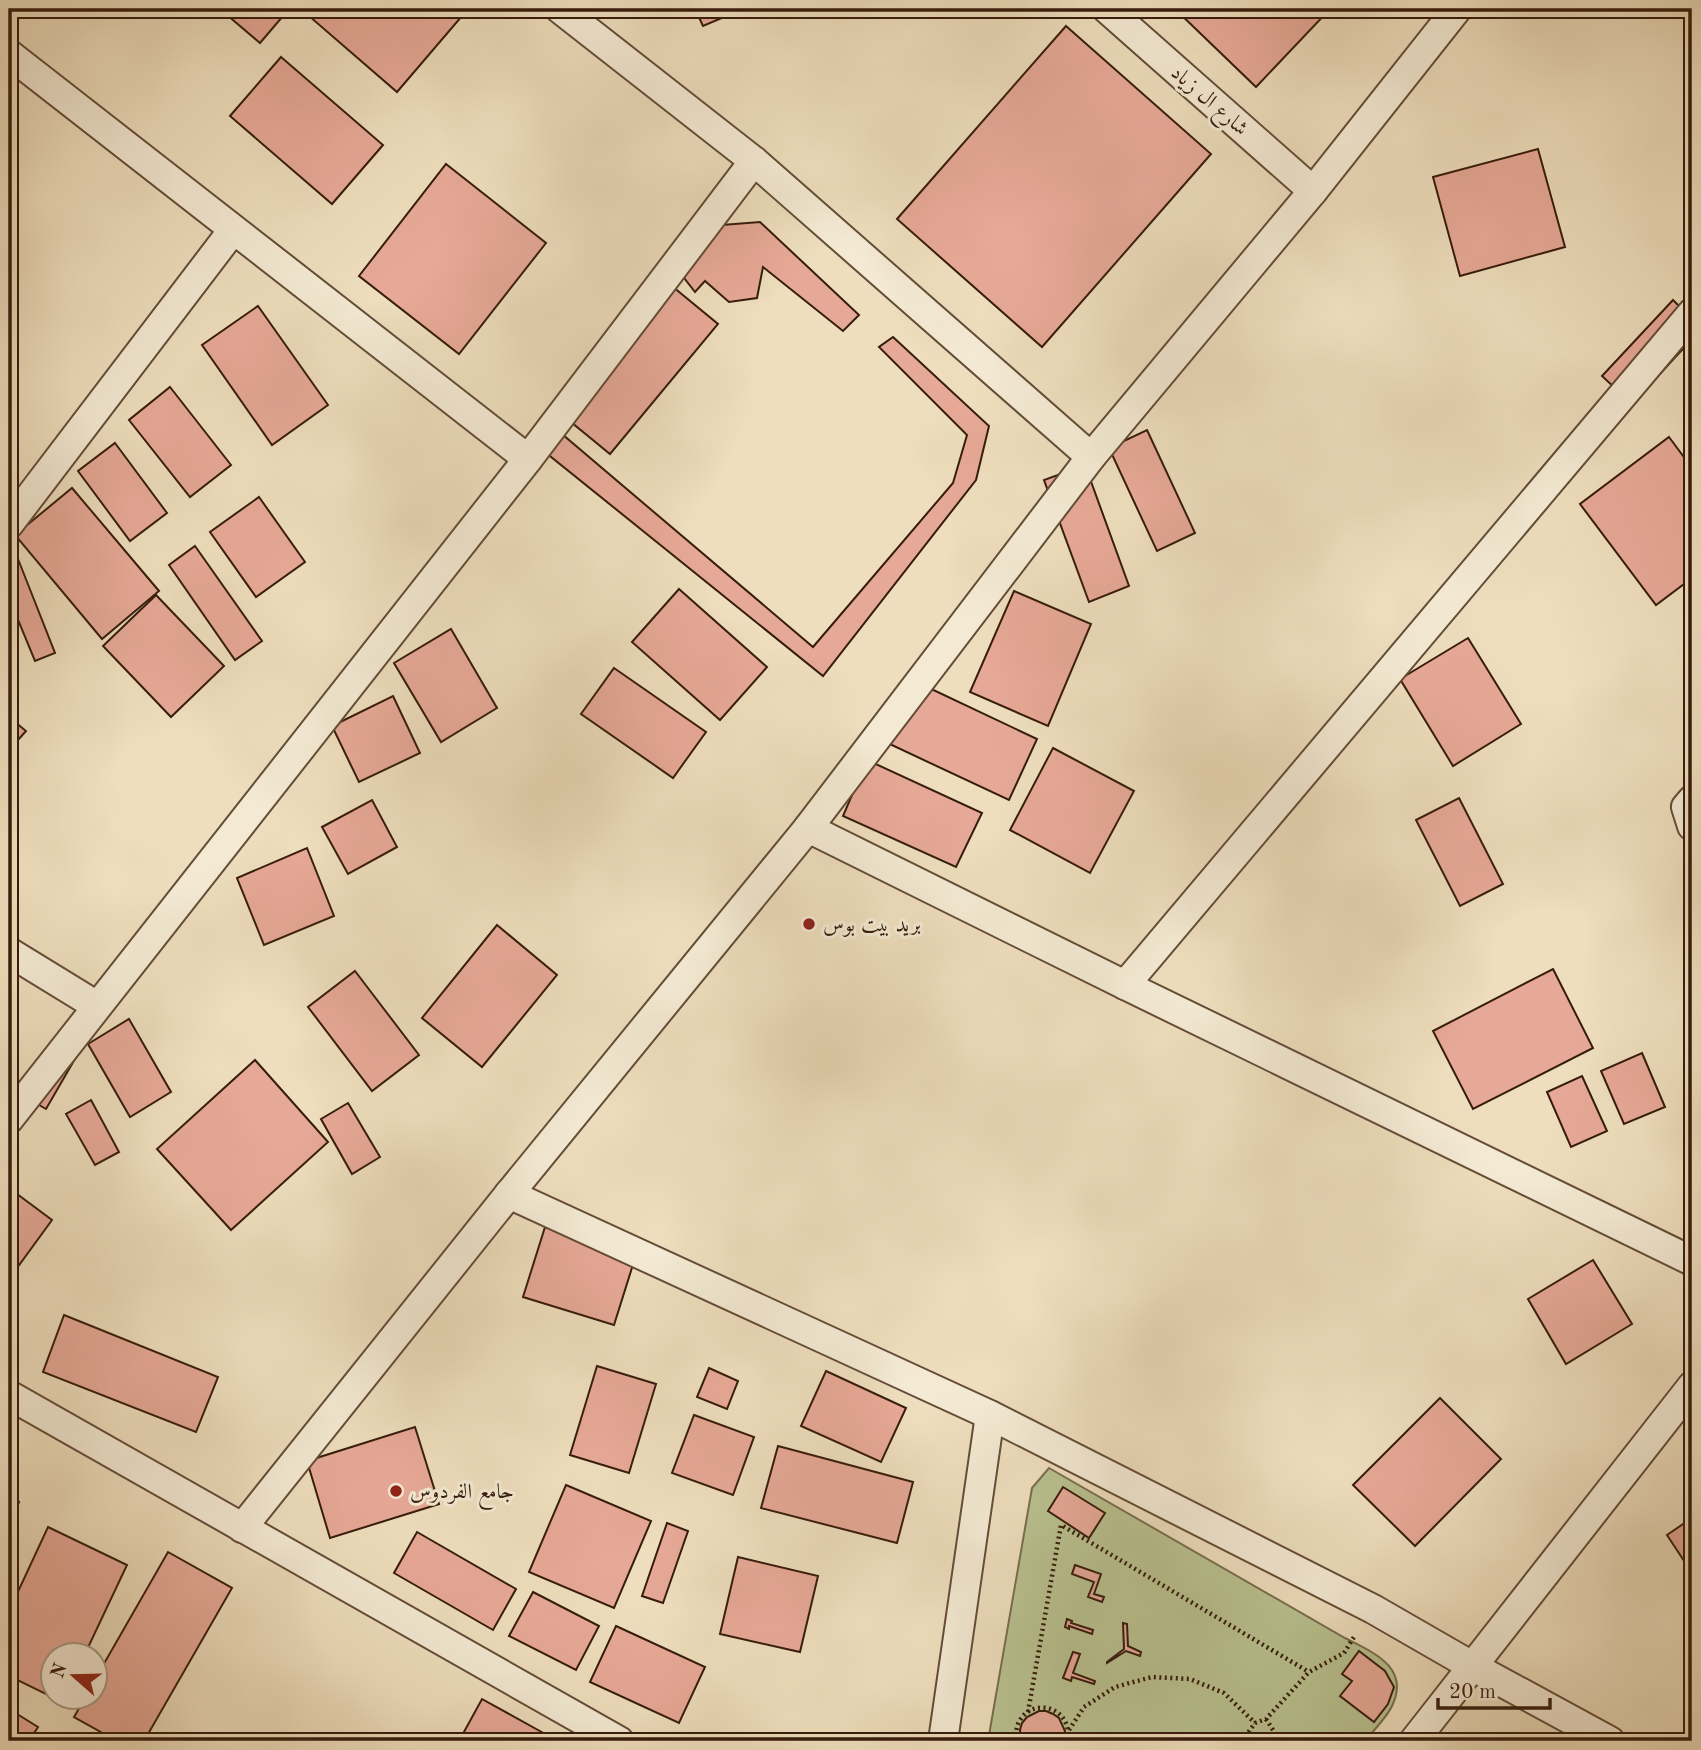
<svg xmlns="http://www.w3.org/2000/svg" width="1701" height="1750" font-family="'Old Standard TT',Amiri,serif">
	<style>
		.green { fill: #b9c190; stroke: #786e4e; stroke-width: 2 }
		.building { fill: #e7a997; stroke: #361c0c; stroke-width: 2 }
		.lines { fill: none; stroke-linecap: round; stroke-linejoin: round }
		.minor-casing { stroke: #644c38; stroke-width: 32 }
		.path { stroke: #361c0c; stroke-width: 4.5; stroke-dasharray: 2 3.5; stroke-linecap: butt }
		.minor { stroke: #f4ead4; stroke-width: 28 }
		.poi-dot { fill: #8f2418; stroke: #f4ead4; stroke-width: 2.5 }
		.labels { text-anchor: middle; stroke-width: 6; stroke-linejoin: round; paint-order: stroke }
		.street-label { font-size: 21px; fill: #361c0c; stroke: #f4ead4 }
		.poi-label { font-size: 21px; fill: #361c0c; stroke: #f4ead4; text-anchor: start }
	</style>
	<rect width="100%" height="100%" fill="#eedebd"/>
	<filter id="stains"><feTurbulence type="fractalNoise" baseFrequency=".00286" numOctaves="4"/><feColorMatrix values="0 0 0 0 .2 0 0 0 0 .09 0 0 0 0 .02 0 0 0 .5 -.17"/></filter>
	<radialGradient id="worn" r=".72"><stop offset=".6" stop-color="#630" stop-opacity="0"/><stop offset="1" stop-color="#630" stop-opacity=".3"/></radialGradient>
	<path class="green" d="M1049 1468 1345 1638C1372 1652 1411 1667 1392 1706 1387 1717 1373 1731 1365 1741H988L1032 1488Z"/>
	<g class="building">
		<polygon points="220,9 289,9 260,43"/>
		<polygon points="315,9 468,9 397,92 309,16"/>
		<polygon points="695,9 743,9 703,26"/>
		<polygon points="1175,9 1330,9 1256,87"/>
		<polygon points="1066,26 1211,154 1042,347 897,219"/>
		<polygon points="281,57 383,145 332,204 230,116"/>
		<polygon points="1538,149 1565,247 1460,276 1433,177"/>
		<polygon points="446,164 546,243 459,354 359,276"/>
		<polygon points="760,222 859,315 843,331 763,267 757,298 729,302 705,281 695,292 674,265 696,227"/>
		<polygon points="667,282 718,324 610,454 560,413"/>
		<polygon points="1673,300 1692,319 1692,339 1632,404 1602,376"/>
		<polygon points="258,306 328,405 272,445 202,345"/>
		<polygon points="893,337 989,426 976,480 823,676 540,448 556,429 813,647 953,483 967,435 879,347"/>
		<polygon points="170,387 231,465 190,497 129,420"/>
		<polygon points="1147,430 1195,533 1157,551 1109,448"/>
		<polygon points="1669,437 1692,468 1692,578 1656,605 1580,504"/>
		<polygon points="115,443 167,513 130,541 78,471"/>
		<polygon points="1085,465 1129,586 1089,602 1044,480"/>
		<polygon points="72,488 159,591 102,639 15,535"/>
		<polygon points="259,497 305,562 256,597 210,532"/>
		<polygon points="195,546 262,641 235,660 169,565"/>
		<polygon points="18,559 55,653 35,661 9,598 9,563"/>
		<polygon points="679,589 767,667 720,720 632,642"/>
		<polygon points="1014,591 1091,624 1048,726 970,692"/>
		<polygon points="156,595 224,666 171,717 103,646"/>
		<polygon points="451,629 497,708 441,742 394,663"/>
		<polygon points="1468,638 1521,724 1453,766 1400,679"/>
		<polygon points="614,668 706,732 673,778 581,714"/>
		<polygon points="908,678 1037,739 1009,800 879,739"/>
		<polygon points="393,696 420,753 359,782 332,726"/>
		<polygon points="9,717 26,731 9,750"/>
		<polygon points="1053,748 1134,791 1090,873 1010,830"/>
		<polygon points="867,760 982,813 956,867 843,816"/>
		<polygon points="1459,798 1503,884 1460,906 1416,820"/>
		<polygon points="372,800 397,847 348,874 322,827"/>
		<polygon points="307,848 334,916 264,945 237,878"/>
		<polygon points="497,925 557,975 482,1067 422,1018"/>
		<polygon points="1553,969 1593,1048 1473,1109 1433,1031"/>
		<polygon points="355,971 419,1055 372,1091 308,1007"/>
		<polygon points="129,1019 171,1092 130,1117 88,1044"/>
		<polygon points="57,1046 76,1057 46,1109 27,1098"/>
		<polygon points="1642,1053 1665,1107 1624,1124 1601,1071"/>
		<polygon points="255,1060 328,1142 231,1230 157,1149"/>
		<polygon points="1582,1076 1607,1131 1571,1147 1547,1092"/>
		<polygon points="91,1100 119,1152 95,1165 66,1114"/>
		<polygon points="348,1103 380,1157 352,1174 321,1119"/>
		<polygon points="9,1188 52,1220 9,1279"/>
		<polygon points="545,1227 636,1255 614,1325 523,1297"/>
		<polygon points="1593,1260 1632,1324 1566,1364 1528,1299"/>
		<polygon points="64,1315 218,1377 196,1432 43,1372"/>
		<polygon points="597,1366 656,1384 629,1473 570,1455"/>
		<polygon points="709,1368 738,1381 727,1409 697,1397"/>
		<polygon points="826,1371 906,1408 881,1462 801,1426"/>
		<polygon points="1440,1398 1501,1459 1415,1546 1353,1485"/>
		<polygon points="694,1415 754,1437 733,1495 672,1473"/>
		<polygon points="415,1427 439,1504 330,1538 307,1461"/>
		<polygon points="778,1446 913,1482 897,1543 761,1508"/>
		<polygon points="566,1485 651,1521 614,1608 529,1572"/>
		<polygon points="1063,1487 1105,1513 1089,1538 1048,1511"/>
		<polygon points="9,1499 19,1502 9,1531"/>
		<polygon points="1692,1518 1692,1573 1667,1535"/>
		<polygon points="667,1523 688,1531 663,1603 642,1596"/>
		<polygon points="48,1527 127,1565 84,1656 52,1656 52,1697 9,1676 9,1611"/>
		<polygon points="417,1532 516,1589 493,1630 394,1573"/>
		<polygon points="168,1552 232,1588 144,1741 117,1741 74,1717 85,1698 94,1698 94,1681"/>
		<polygon points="738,1557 818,1576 800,1652 720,1634"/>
		<polygon points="1075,1565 1101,1574 1094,1594 1104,1597 1102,1602 1088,1597 1094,1582 1072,1574"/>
		<polygon points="533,1592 599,1626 576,1670 509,1636"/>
		<polygon points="1067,1619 1072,1621 1071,1623 1093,1630 1092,1634 1069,1626 1069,1629 1065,1627"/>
		<polygon points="1123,1623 1127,1624 1128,1646 1141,1652 1140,1656 1126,1651 1107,1663 1107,1662 1124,1649"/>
		<polygon points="616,1626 705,1667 679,1723 590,1682"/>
		<polygon points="1359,1651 1385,1671 1394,1687 1388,1704 1374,1722 1340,1696 1352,1681 1342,1674"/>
		<polygon points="1073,1652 1080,1654 1073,1673 1095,1681 1094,1684 1072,1677 1071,1681 1063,1678"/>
		<polygon points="482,1699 547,1735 543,1741 459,1741"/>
		<polygon points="9,1709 38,1727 29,1741 9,1741"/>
		<polygon points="1039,1711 1046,1711 1053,1714 1059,1718 1065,1731 1063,1741 1021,1741 1020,1730 1022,1723 1027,1717"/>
	</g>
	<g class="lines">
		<defs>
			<g id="minor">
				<polyline points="560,9 754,161 1091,457"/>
				<polyline points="1107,9 1313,191"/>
				<polyline points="9,54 528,459"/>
				<polyline points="9,524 233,230"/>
				<polyline points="1692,800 1686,807 1692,826"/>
				<polyline points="808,828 1125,985 1692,1261"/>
				<polyline points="9,952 97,1006"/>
				<polyline points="1125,985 1692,313"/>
				<polyline points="9,1119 528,459 754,161"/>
				<polyline points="509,1194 990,1415 1373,1609 1472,1666 1610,1741"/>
				<polyline points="9,1395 619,1741"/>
				<polyline points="242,1528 509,1194 808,828 1091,457 1313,191 1457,9"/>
				<polyline points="943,1741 990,1415"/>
				<polyline points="1414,1741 1692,1386"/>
			</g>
		</defs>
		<use href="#minor" class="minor-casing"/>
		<g class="path">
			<polyline points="1028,1712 1061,1525 1309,1672"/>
			<polyline points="1266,1719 1275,1733 1277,1741"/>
			<polyline points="1069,1730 1084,1707 1115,1687 1152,1677 1190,1679 1224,1693 1255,1723"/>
			<path d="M1016 1741C1012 1696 1073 1697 1068 1741"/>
			<polyline points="1242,1741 1255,1723 1266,1719 1309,1672 1344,1653 1354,1637"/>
		</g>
		<use href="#minor" class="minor"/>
	</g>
	<g class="poi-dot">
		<circle cx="809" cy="924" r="7"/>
		<circle cx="396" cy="1491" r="7"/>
	</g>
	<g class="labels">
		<g class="street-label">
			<text transform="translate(1210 100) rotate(41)" y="7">شارع ال زياد</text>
		</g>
		<g class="poi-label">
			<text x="823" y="931">بريد بيت بوس</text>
			<text x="410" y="1498">جامع الفردوس</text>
		</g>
	</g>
	<rect width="1701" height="1750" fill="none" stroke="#eedebd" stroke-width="35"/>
	<rect x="10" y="10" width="1680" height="1729" fill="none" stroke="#361c0c" stroke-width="3.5"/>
	<rect x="18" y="18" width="1666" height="1715" fill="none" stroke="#361c0c" stroke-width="2"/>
	<g transform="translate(74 1676) rotate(290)"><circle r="33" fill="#f4ead4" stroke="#a89884" stroke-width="2"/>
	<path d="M0-5L12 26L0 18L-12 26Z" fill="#8f2418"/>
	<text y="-10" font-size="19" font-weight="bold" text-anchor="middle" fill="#361c0c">N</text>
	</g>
	<path d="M1438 1698v10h112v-10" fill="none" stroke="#361c0c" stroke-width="3.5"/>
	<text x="1449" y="1698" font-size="21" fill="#361c0c" stroke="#f4ead4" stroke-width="5" paint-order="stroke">20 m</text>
	<rect width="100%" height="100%" filter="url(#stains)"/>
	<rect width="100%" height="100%" fill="url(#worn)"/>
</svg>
